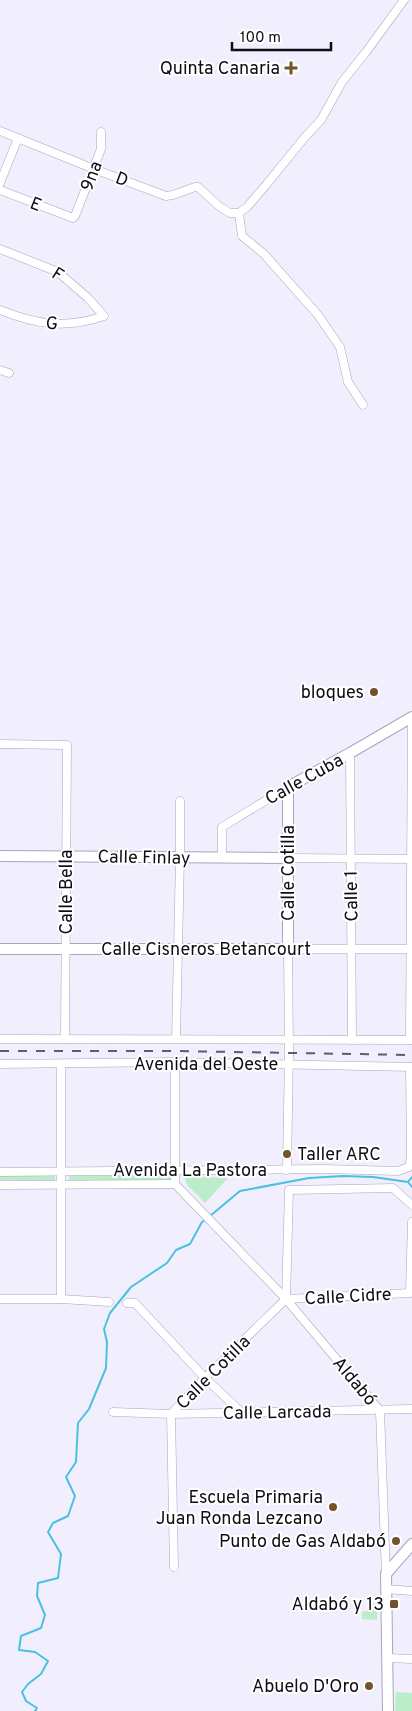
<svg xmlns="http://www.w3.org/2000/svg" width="412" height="1711" font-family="Overpass,sans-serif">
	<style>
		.green { fill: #bbedc8 }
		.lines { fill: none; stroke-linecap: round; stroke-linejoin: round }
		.stream { stroke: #4bc1e1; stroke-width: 2 }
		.street-casing { stroke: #aaa4bd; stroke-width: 9 }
		.secondary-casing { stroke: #aaa4bd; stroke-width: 12 }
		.street { stroke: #fff; stroke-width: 8 }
		.secondary { stroke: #fff; stroke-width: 10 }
		.rail { stroke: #5e5c67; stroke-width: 2; stroke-dasharray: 9 9; stroke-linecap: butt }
		.poi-dot { fill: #74522a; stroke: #fff; stroke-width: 2 }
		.labels { text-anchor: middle; stroke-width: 4; stroke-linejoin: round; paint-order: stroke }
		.poi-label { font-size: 18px; fill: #0e0c14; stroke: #fff; text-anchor: end }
		.street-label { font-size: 18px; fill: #0e0c14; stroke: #fff }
	</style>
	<rect width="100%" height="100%" fill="#f1eefe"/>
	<g class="green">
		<rect x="0" y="1176" width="55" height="4"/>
		<polygon points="69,1176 170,1176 171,1181 69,1180"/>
		<polygon points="187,1176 228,1178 205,1203 187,1185 185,1179"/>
		<polygon points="368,1604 378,1604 377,1620 362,1619 362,1612 367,1611"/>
		<polygon points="396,1692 412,1693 412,1711 395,1711"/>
	</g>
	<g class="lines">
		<g class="stream">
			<polyline points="408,1182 412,1177"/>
			<polyline points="210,1216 240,1191 309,1178 343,1176 373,1177 408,1182 412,1187"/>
			<polyline points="35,1711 37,1708 26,1701 22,1692 28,1684 41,1674 48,1661 35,1652 19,1650 21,1636 41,1628 45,1615 37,1596 38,1583 58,1578 61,1554 48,1532 53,1523 68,1516 75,1496 66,1477 76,1462 78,1423 89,1409 106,1368 107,1342 104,1329 110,1313 131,1287 167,1263 176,1250 190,1244 202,1222 207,1219"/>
		</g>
		<defs>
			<g id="street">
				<polyline points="0,131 94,169 166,196 173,195 195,187 198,187 220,207 230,213 239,213"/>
				<polyline points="0,183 18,138"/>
				<polyline points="0,190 73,218 75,216 101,149 101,132"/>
				<polyline points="239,213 247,207 266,185 305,137 321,120 342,82 366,52 404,0"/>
				<polyline points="239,213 242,236 264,254 318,315 340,347 348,382 363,405"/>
				<path d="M0 249 58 272 88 298 104 316C66 329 37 325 0 310"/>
				<polyline points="0,370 9,373"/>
				<polyline points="0,744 67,745 65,1039"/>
				<polyline points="350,753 352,1040"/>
				<polyline points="222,858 222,827 288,787"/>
				<polyline points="288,858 412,859"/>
				<polyline points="0,1039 412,1040"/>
				<polyline points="176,1039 180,858 180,801"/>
				<polyline points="410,1040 412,717"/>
				<polyline points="175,1062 175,1184 286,1299 380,1411 386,1574"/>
				<polyline points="0,1064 175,1062 412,1067"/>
				<polyline points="287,1170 289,1052 288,949 412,949"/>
				<polyline points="0,1172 324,1169 398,1171 409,1167 411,1158 410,1067"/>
				<polyline points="0,1185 175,1184"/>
				<polyline points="0,1299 61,1299 109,1302"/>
				<polyline points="61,1299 61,1064"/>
				<polyline points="286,1299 410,1293 412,1222"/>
				<polyline points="127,1303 135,1303 205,1378 241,1412"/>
				<polyline points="113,1412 171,1414 412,1409"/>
				<polyline points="174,1567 171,1414 205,1378 286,1299 289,1190 393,1188 412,1205"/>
				<polyline points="386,1589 412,1591"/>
				<polyline points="387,1658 412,1659"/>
			</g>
			<g id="secondary">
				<polyline points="0,856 288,858"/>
				<polyline points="0,949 288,949 288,787 350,753 412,717"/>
				<polyline points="388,1711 386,1574 412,1544"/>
			</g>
		</defs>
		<use href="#street" class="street-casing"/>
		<use href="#secondary" class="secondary-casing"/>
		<use href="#street" class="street"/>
		<use href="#secondary" class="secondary"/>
		<polyline class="rail" points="0,1051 175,1051 412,1055"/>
	</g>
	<g class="poi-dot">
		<path d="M288.5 60.5h5v5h5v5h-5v5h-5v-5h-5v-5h5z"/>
		<circle cx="374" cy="692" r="5"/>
		<circle cx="287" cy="1154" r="5"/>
		<circle cx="333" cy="1507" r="5"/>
		<circle cx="396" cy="1541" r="5"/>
		<rect x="389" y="1599" width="10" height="10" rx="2.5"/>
		<circle cx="369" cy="1686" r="5"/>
	</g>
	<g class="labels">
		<g class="poi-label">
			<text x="280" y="74">Quinta Canaria</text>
			<text x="364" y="698">bloques</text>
			<text x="297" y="1160" text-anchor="start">Taller ARC</text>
			<text x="323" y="1503">Escuela Primaria<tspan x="323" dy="21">Juan Ronda Lezcano</tspan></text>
			<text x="386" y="1547">Punto de Gas Aldabó</text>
			<text x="384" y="1610">Aldabó y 13</text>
			<text x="359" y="1692">Abuelo D'Oro</text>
		</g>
		<g class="street-label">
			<text transform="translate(91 176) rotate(-69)" y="6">9na</text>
			<text transform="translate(122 179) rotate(20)" y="6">D</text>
			<text transform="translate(36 204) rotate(22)" y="6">E</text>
			<text transform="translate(58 274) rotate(32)" y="6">F</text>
			<text transform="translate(52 323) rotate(5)" y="6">G</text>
			<text transform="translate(304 779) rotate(-29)" y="6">Calle Cuba</text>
			<text transform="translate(144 857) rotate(1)" y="6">Calle Finlay</text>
			<text transform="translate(288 873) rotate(-90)" y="6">Calle Cotilla</text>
			<text transform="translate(66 892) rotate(-90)" y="6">Calle Bella</text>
			<text transform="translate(351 896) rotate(-91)" y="6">Calle 1</text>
			<text x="206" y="955">Calle Cisneros Betancourt</text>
			<text x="206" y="1070">Avenida del Oeste</text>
			<text x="190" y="1176">Avenida La Pastora</text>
			<text transform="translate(348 1296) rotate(-3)" y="6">Calle Cidre</text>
			<text transform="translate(213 1372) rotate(-45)" y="6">Calle Cotilla</text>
			<text transform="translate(355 1381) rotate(50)" y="6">Aldabó</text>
			<text transform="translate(277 1412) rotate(-1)" y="6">Calle Larcada</text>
		</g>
	</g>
	<path d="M232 42v8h99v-8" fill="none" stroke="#0e0c14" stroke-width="2.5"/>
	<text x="240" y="42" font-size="15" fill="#0e0c14" stroke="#ffffff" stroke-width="4" paint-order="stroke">100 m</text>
</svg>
